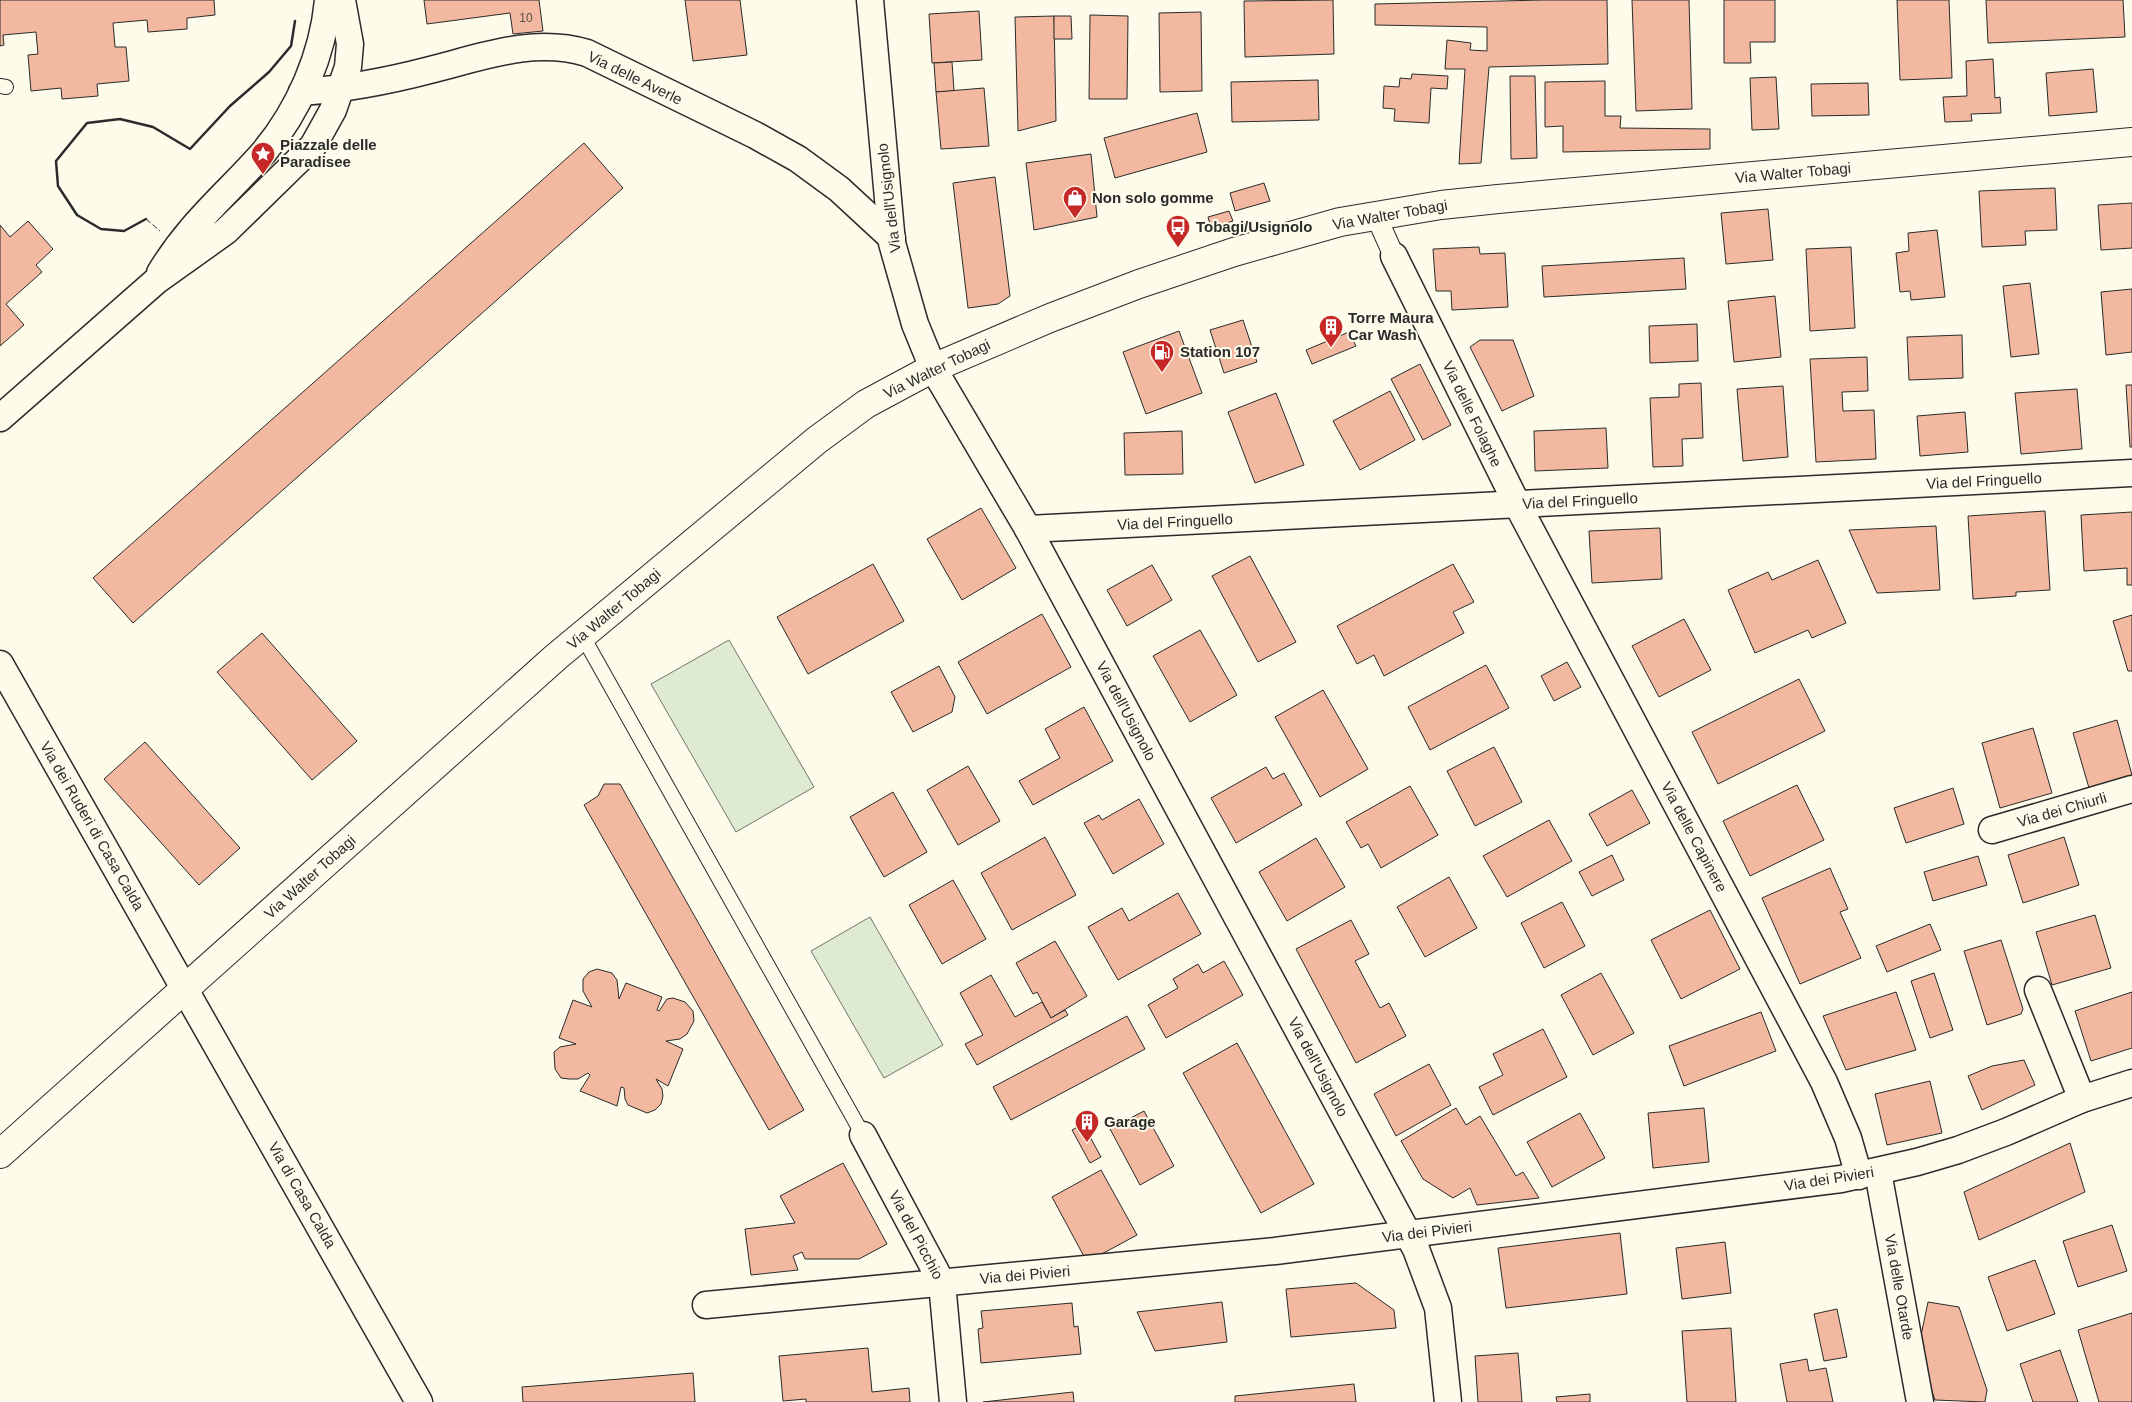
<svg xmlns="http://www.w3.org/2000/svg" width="2132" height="1402" font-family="Arial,sans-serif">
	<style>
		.green { fill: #deebd1; stroke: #74746e }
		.building { fill: #f2b8a0; stroke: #2b2b2b }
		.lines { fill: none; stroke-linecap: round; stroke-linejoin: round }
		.service-casing { stroke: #2b2b2b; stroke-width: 16 }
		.pedestrian-casing { stroke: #2b2b2b; stroke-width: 22 }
		.minor-casing { stroke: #2b2b2b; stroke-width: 29 }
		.tertiary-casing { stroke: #2b2b2b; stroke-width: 30 }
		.service { stroke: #fdfbea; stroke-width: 14 }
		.pedestrian { stroke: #fdfbea; stroke-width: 20 }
		.minor { stroke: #fdfbea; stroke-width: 26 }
		.tertiary { stroke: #fdfbea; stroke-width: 28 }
		.fence { stroke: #2b2b2b; stroke-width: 1; stroke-dasharray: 6 2.5; stroke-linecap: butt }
		.wall { stroke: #2b2b2b; stroke-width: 2.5 }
		.labels { text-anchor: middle; stroke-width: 4; stroke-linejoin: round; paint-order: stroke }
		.number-label { font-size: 12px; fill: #5d4e48 }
		.street-label { font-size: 15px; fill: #2b2b2b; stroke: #fdfbea }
		.poi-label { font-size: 15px; font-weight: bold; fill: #2b2b2b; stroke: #fdfbea; text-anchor: start }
	</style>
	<rect width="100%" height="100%" fill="#fdfbea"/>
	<g class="green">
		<polygon points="729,640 814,787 736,832 651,684"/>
		<polygon points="870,917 943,1045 884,1078 811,951"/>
	</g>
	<g class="building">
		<polygon points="0,0 214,0 215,15 187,18 187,29 148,32 147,20 113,23 115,47 126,47 129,81 97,84 98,96 62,99 61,88 31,91 28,55 38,54 36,32 3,35 4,45 0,46"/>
		<polygon points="424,0 539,0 543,31 513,34 510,13 427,24"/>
		<polygon points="685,0 740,0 747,55 693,61"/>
		<polygon points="1333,0 1334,54 1245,57 1244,1"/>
		<polygon points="1543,0 1607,0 1608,64 1489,67 1481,163 1459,164 1465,69 1445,69 1447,40 1471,43 1470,50 1487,51 1487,27 1375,25 1375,4"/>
		<polygon points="1632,0 1689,0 1692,109 1636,111"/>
		<polygon points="1724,0 1775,0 1775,42 1750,42 1751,63 1724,63"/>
		<polygon points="1897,0 1949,0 1952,78 1900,80"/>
		<polygon points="1986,0 2123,0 2125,37 1988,43"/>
		<polygon points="979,11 982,60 932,63 929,14"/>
		<polygon points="1201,12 1202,91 1160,92 1159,13"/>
		<polygon points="1090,15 1128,16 1127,99 1089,99"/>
		<polygon points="1054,16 1056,121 1018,131 1015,17"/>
		<polygon points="1054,16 1071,16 1072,39 1054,39"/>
		<polygon points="1993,59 1995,98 2000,97 2001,113 1971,114 1972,121 1945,122 1943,97 1967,96 1966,61"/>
		<polygon points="952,62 954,91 936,92 934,63"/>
		<polygon points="2093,69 2097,112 2049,116 2046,73"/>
		<polygon points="1412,74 1448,76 1447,89 1431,88 1429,123 1394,121 1395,109 1383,108 1384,86 1399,87 1400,78 1411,79"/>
		<polygon points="1510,76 1535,76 1537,158 1511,159"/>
		<polygon points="1776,77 1779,129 1752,130 1750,78"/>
		<polygon points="1318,80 1319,120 1232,122 1231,82"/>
		<polygon points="1605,81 1605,116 1621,116 1620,128 1710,129 1710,149 1563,152 1563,126 1545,127 1545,82"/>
		<polygon points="1868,83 1869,115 1812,116 1811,84"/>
		<polygon points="984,88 989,146 941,149 936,92"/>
		<polygon points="1197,113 1207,152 1115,178 1104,138"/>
		<polygon points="584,143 623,188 133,623 93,578"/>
		<polygon points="1091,154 1097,217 1034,230 1026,163"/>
		<polygon points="995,177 1010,296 998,304 968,308 953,183"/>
		<polygon points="1264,183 1270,201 1235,211 1230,193"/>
		<polygon points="2055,188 2057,230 2025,231 2026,245 1982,247 1979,191"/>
		<polygon points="2132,203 2132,248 2101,250 2098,205"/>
		<polygon points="1768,209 1773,260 1726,264 1721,213"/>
		<polygon points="1229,211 1233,221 1211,228 1208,217"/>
		<polygon points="28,221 53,249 36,265 42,272 6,304 24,325 0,346 0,225 10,237"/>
		<polygon points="1937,230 1945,297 1911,300 1910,291 1900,292 1896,253 1909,251 1908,233"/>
		<polygon points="1479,247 1480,254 1505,253 1508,307 1452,310 1451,291 1436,291 1433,249"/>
		<polygon points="1851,247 1855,328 1810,331 1806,249"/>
		<polygon points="1684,258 1686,289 1544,297 1542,266"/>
		<polygon points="2030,283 2039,354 2011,357 2003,286"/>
		<polygon points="2132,289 2132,352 2106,355 2101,292"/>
		<polygon points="1775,296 1781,357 1734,362 1728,301"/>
		<polygon points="1243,320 1257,362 1224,373 1210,330"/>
		<polygon points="1697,324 1698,361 1650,363 1649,326"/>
		<polygon points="1179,331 1202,393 1146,414 1123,352"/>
		<polygon points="1349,332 1356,346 1312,364 1306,350"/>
		<polygon points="1962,335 1963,378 1909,380 1907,337"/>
		<polygon points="1480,340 1513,340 1534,396 1502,411 1470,347"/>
		<polygon points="1867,357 1868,391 1842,392 1843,411 1874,410 1876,459 1816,462 1810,359"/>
		<polygon points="1420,364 1451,425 1423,440 1391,379"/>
		<polygon points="1701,383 1703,438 1682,439 1683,466 1653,467 1650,398 1679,397 1679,384"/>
		<polygon points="2126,385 2132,385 2132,447 2130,447"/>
		<polygon points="1783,386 1788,457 1743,461 1737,389"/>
		<polygon points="2077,389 2082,449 2021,454 2015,393"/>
		<polygon points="1390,391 1415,440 1360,470 1333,421"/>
		<polygon points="1276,393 1304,465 1255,483 1228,412"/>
		<polygon points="1965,412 1968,452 1920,456 1917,416"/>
		<polygon points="1606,428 1608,468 1535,471 1534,431"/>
		<polygon points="1182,431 1183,474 1125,475 1124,433"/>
		<polygon points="981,508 1016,568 962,600 927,539"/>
		<polygon points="2045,511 2050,590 2016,592 2016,596 1973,599 1968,516"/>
		<polygon points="2132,512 2132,585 2127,585 2127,568 2084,571 2081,515"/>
		<polygon points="1936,526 1940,590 1877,593 1849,530"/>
		<polygon points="1660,528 1662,579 1592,583 1589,531"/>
		<polygon points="1250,556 1296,642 1258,662 1212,576"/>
		<polygon points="1818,560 1846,623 1812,638 1808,630 1755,653 1728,590 1768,572 1772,580"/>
		<polygon points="873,564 904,621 808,674 777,617"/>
		<polygon points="1453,564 1474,602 1453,612 1464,633 1384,676 1374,655 1357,664 1337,626"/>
		<polygon points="1152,565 1172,600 1127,626 1107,590"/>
		<polygon points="1042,614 1071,667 987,714 958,662"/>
		<polygon points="2132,615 2132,671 2128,671 2113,621"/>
		<polygon points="1684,619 1711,670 1659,697 1632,646"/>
		<polygon points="1200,630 1237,695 1190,722 1153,656"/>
		<polygon points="262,633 357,741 312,780 217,672"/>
		<polygon points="1567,662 1581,687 1554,701 1541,676"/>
		<polygon points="1486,665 1509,708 1430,750 1408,707"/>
		<polygon points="939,666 955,697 952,712 913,732 891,692"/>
		<polygon points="1799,679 1825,731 1718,784 1692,732"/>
		<polygon points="1323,690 1368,769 1320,797 1275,717"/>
		<polygon points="1084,707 1113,761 1033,805 1019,781 1060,758 1045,729"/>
		<polygon points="2117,720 2132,775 2089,788 2073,733"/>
		<polygon points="2033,728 2052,793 2000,808 1982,743"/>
		<polygon points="145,742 240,848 199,885 104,779"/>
		<polygon points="1494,747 1522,802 1475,826 1447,771"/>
		<polygon points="968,766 1000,821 958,845 927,790"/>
		<polygon points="1266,767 1273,779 1284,773 1302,805 1236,843 1211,798"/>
		<polygon points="604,784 620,784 804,1110 769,1130 584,805 598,796"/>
		<polygon points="1797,785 1824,840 1750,876 1723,821"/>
		<polygon points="1410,786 1438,835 1381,868 1368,844 1361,848 1346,822"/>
		<polygon points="1953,788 1964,824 1906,843 1894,808"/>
		<polygon points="1632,790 1650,823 1607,846 1589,814"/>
		<polygon points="893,792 927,852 884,877 850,817"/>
		<polygon points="1139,799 1164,844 1113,874 1084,823 1099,815 1102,820"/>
		<polygon points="1549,820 1572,861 1507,897 1483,856"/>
		<polygon points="1045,837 1076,895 1012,930 981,873"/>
		<polygon points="2064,837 2079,885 2023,903 2008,855"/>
		<polygon points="1316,838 1345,887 1287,921 1259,872"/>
		<polygon points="1612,855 1624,880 1592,896 1579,872"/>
		<polygon points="1978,856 1987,885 1933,901 1924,872"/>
		<polygon points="1830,868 1848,909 1840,912 1861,958 1800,984 1762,898"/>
		<polygon points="1449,877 1477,928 1425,957 1397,907"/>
		<polygon points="953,880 986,939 942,964 909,905"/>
		<polygon points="1178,893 1201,934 1118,980 1088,927 1122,908 1129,921"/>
		<polygon points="1562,902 1585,946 1544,968 1521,923"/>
		<polygon points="1710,910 1740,969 1681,999 1651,940"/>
		<polygon points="2095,915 2111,968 2052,985 2036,932"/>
		<polygon points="1351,920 1369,954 1355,961 1380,1008 1389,1003 1406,1036 1356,1063 1296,949"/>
		<polygon points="1930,924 1941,950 1887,972 1876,946"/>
		<polygon points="2001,940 2023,1009 2021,1014 1987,1025 1964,951"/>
		<polygon points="1055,941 1087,996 1051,1018 1037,992 1033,994 1016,963"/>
		<polygon points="1224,961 1243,995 1166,1038 1148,1005 1178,988 1173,979 1198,964 1203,973"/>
		<polygon points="597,969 612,973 617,980 619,999 626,983 662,997 657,1010 659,1011 667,999 673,998 685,1002 693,1011 694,1021 687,1034 680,1039 666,1041 683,1049 668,1086 656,1079 662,1089 663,1096 661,1104 655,1110 647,1113 628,1105 625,1099 624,1088 621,1087 617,1106 580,1091 590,1075 588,1073 578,1079 569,1079 561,1078 555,1069 554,1052 560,1047 576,1044 559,1038 573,1000 592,1007 583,991 583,979 589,972"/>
		<polygon points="1601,973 1634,1033 1593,1055 1561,995"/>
		<polygon points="1934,973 1953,1030 1930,1038 1911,981"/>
		<polygon points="991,975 1015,1017 1042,1002 1051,1018 1065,1010 1068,1015 977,1065 965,1044 983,1035 960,993"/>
		<polygon points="1896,992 1916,1050 1846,1070 1823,1016"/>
		<polygon points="2132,992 2132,1048 2091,1061 2075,1011"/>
		<polygon points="1761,1012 1776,1051 1684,1086 1669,1046"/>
		<polygon points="1127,1016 1145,1049 1011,1120 993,1087"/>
		<polygon points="1543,1029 1567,1077 1493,1115 1479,1087 1503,1075 1493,1054"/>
		<polygon points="1237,1043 1314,1184 1261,1213 1183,1073"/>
		<polygon points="2024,1060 2035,1085 1982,1110 1968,1076 1992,1066"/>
		<polygon points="1429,1064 1451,1105 1396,1136 1374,1094"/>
		<polygon points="1930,1081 1942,1133 1887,1145 1875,1094"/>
		<polygon points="1456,1108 1466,1125 1480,1116 1516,1176 1523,1172 1539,1198 1477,1205 1470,1188 1453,1198 1423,1179 1401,1141"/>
		<polygon points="1704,1108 1709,1162 1653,1168 1648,1113"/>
		<polygon points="1144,1111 1174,1166 1140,1185 1110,1129"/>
		<polygon points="1580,1113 1605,1158 1552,1187 1527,1142"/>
		<polygon points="1083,1124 1101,1157 1090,1163 1072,1130"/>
		<polygon points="2070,1143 2085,1192 1979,1240 1964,1192"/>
		<polygon points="843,1163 887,1244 859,1259 805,1259 802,1252 793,1256 798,1270 751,1275 745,1229 795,1223 780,1196"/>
		<polygon points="1101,1170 1137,1235 1087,1262 1052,1197"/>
		<polygon points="2112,1225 2127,1271 2078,1287 2063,1241"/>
		<polygon points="1620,1233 1627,1294 1506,1308 1498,1248"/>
		<polygon points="1725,1242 1731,1293 1682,1299 1676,1248"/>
		<polygon points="2035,1260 2055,1314 2007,1331 1988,1277"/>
		<polygon points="1356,1283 1394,1310 1396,1328 1291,1337 1286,1289"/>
		<polygon points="1222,1302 1227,1342 1155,1351 1137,1312"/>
		<polygon points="1928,1302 1959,1307 1987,1390 1985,1402 1935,1400 1918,1350"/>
		<polygon points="1072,1303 1074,1327 1078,1326 1081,1354 981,1363 978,1329 983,1328 981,1311"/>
		<polygon points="1837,1309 1847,1357 1824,1361 1814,1314"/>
		<polygon points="2132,1313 2132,1402 2099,1402 2078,1330"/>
		<polygon points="1731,1328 1736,1402 1687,1402 1682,1331"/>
		<polygon points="868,1348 872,1392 909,1388 910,1402 806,1402 806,1399 783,1401 779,1356"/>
		<polygon points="2060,1350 2078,1402 2033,1402 2020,1364"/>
		<polygon points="1518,1353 1522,1402 1478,1402 1475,1356"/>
		<polygon points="1807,1359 1809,1371 1826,1368 1833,1402 1787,1402 1780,1364"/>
		<polygon points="693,1373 695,1402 523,1402 522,1387"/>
		<polygon points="1354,1384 1356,1402 1235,1402 1235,1396"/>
		<polygon points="1073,1392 1074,1402 983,1402"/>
		<polygon points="1590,1394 1590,1402 1557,1402 1556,1397"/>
	</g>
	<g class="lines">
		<defs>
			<g id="service">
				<polyline points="0,86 6,87"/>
				<polyline points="582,635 863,1135"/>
			</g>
			<polyline id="pedestrian" points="1376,216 1394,256"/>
			<g id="minor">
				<polyline points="870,0 892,243 915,324 933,368 1028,529 1416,1249 1438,1308 1448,1402"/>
				<path d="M302 92C345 89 388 81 430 70 482 57 533 37 587 53L755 135 798 159 839 189 892 238"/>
				<polyline points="1394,256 1517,504 1824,1082 1848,1138 1859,1176"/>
				<path d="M160 273C190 223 227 194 264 152 299 110 323 55 328 0"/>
				<polyline points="0,418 156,281 226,231 313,146 333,110 348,67 350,44 342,0"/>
				<polyline points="1028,529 2132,473"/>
				<polyline points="0,664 419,1402"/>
				<polyline points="1992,830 2132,789"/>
				<polyline points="2038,990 2082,1099"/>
				<polyline points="863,1135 942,1283 953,1402"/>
				<polyline points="1878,1172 1920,1402"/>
				<polyline points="706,1305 1275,1251 1841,1179 1917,1162 1958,1150 2006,1132 2082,1099 2132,1083"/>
			</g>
			<polyline id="tertiary" points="0,1154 556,657 817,440 866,404 933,368 1050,318 1139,284 1234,252 1340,222 1441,205 1498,199 2132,142"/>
		</defs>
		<use href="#service" class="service-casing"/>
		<use href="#pedestrian" class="pedestrian-casing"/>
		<use href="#minor" class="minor-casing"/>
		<use href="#tertiary" class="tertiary-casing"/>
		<use href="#service" class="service"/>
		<use href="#pedestrian" class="pedestrian"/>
		<use href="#minor" class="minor"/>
		<use href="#tertiary" class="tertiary"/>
		<polyline class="fence" points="146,219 160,231"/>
		<polyline class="wall" points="146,219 124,231 101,229 77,215 58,186 56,161 87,123 120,119 153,127 190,149 230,106 269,72 291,46 295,21"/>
	</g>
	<defs>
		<symbol id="sight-pin" viewBox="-11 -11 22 30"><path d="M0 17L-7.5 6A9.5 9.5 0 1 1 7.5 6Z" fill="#c62828" stroke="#fdfbea"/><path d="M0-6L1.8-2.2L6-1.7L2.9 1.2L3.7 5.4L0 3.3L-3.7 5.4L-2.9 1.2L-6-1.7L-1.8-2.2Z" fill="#fff"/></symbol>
		<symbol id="shop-pin" viewBox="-11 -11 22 30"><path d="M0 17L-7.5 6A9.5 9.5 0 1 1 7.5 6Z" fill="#c62828" stroke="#fdfbea"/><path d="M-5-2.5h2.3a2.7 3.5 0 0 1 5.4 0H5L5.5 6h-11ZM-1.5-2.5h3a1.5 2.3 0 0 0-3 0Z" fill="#fff"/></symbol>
		<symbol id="bus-pin" viewBox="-11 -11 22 30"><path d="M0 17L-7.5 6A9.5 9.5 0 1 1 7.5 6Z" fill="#c62828" stroke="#fdfbea"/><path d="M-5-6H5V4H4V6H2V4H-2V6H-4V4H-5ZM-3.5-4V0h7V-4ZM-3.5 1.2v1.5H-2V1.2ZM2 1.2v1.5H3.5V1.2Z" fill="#fff"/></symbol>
		<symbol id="building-pin" viewBox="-11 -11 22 30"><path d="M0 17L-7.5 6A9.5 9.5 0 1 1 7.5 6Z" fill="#c62828" stroke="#fdfbea"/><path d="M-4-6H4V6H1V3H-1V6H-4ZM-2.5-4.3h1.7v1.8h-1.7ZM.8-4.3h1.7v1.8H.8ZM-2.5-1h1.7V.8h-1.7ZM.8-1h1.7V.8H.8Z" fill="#fff"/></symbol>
		<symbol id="fuel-pin" viewBox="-11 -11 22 30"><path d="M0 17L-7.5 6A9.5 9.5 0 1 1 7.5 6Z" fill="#c62828" stroke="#fdfbea"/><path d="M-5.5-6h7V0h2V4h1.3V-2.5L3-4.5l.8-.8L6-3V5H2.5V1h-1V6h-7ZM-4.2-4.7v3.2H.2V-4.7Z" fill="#fff"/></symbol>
	</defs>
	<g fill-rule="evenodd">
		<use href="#sight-pin" x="249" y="140" width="28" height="38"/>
		<use href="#shop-pin" x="1061" y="184" width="28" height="38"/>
		<use href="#bus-pin" x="1164" y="213" width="28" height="38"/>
		<use href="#building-pin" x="1317" y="313" width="28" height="38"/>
		<use href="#fuel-pin" x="1148" y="338" width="28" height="38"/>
		<use href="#building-pin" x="1073" y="1108" width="28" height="38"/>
	</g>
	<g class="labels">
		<g class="number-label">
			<text x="526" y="22">10</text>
		</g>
		<g class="street-label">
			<text transform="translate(635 78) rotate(26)" y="5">Via delle Averle</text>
			<text transform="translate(1793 173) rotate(-5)" y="5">Via Walter Tobagi</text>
			<text transform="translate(889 198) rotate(-97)" y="5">Via dell'Usignolo</text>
			<text transform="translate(1390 215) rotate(-10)" y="5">Via Walter Tobagi</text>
			<text transform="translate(937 369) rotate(-26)" y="5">Via Walter Tobagi</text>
			<text transform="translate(1472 414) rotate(64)" y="5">Via delle Folaghe</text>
			<text transform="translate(1984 481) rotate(-3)" y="5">Via del Fringuello</text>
			<text transform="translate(1580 501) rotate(-3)" y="5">Via del Fringuello</text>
			<text transform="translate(1175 522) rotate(-3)" y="5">Via del Fringuello</text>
			<text transform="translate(614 609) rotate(-40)" y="5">Via Walter Tobagi</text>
			<text transform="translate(1126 711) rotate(62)" y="5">Via dell'Usignolo</text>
			<text transform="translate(2062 810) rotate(-16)" y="5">Via dei Chiurli</text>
			<text transform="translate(92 826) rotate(60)" y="5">Via dei Ruderi di Casa Calda</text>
			<text transform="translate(1694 837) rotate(62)" y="5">Via delle Capinere</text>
			<text transform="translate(310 877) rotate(-42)" y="5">Via Walter Tobagi</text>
			<text transform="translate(1318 1067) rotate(62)" y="5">Via dell'Usignolo</text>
			<text transform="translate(1829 1179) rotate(-9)" y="5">Via dei Pivieri</text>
			<text transform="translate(302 1195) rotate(60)" y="5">Via di Casa Calda</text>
			<text transform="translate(1427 1232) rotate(-7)" y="5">Via dei Pivieri</text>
			<text transform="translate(916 1235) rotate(62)" y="5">Via del Picchio</text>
			<text transform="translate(1025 1275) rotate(-5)" y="5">Via dei Pivieri</text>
			<text transform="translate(1899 1287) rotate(80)" y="5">Via delle Otarde</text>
		</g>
		<g class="poi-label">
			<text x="280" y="150">Piazzale delle<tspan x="280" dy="17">Paradisee</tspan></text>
			<text x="1092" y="203">Non solo gomme</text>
			<text x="1196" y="232">Tobagi/Usignolo</text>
			<text x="1348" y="323">Torre Maura<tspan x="1348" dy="17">Car Wash</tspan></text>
			<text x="1180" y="357">Station 107</text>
			<text x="1104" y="1127">Garage</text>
		</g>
	</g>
</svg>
